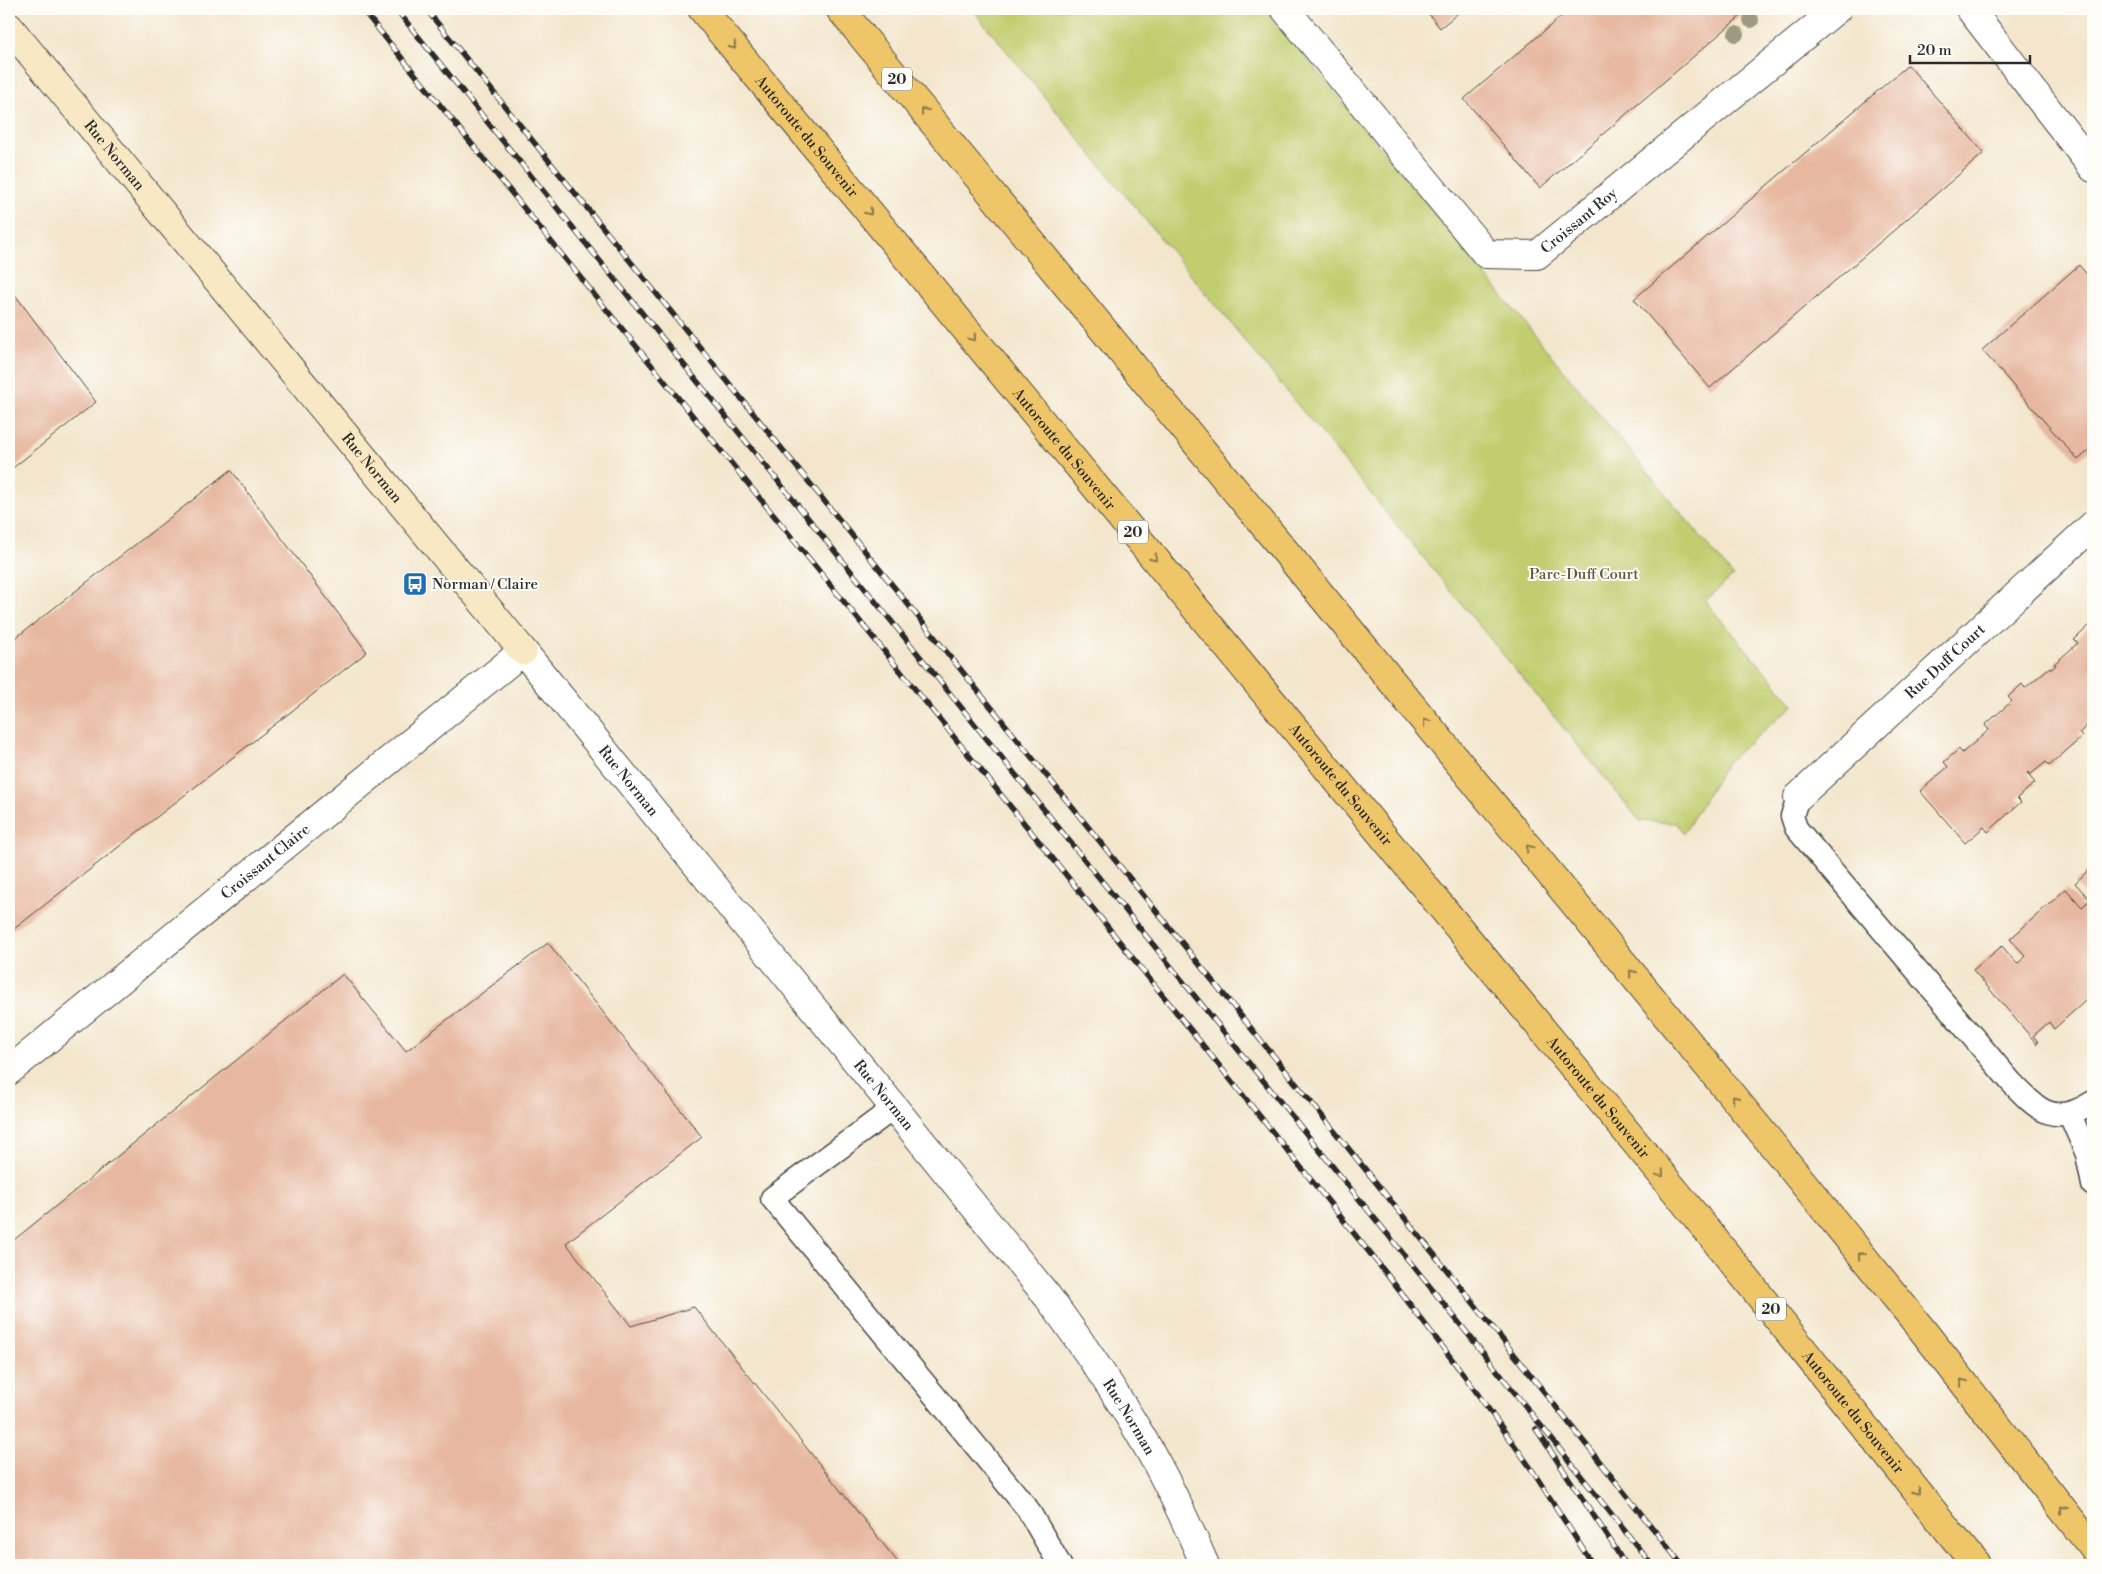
<svg xmlns="http://www.w3.org/2000/svg" width="2102" height="1574" font-family="'Libre Bodoni',serif">
	<style>
		.green { fill: #c1ce70; stroke: #767c4e }
		.building { fill: #e7b79f }
		.lines { fill: none; stroke-linecap: round; stroke-linejoin: round }
		.lane-casing { stroke: #494743; stroke-width: 25 }
		.street-casing { stroke: #494743; stroke-width: 30 }
		.secondary-casing { stroke: #494743; stroke-width: 30 }
		.highway-casing { stroke: #494743; stroke-width: 30 }
		.lane { stroke: #fff; stroke-width: 22 }
		.street { stroke: #fff; stroke-width: 28 }
		.secondary { stroke: #f8e8c3; stroke-width: 28 }
		.highway { stroke: #eec569; stroke-width: 28 }
		.rail-casing { stroke: #2b2b2b; stroke-width: 5.5 }
		.rail { stroke: #fdfcf7; stroke-width: 4; stroke-dasharray: 11; stroke-linecap: butt }
		.tree { fill: #9e9a7f }
		.oneway { stroke: #8c784a }
		.labels { text-anchor: middle; stroke-width: 4; stroke-linejoin: round; paint-order: stroke }
		.shield { fill: #fdfcf7; stroke: #6a6a68; stroke-width: 1 }
		.shield-label { font-size: 14px; font-weight: bold; fill: #2b2b2b }
		.street-label { font-size: 15px; fill: #2b2b2b; stroke: #fdfcf7 }
		.park-label { font-size: 15px; fill: #585c40; stroke: #fdfcf7 }
		.poi-label { font-size: 15px; fill: #2b2b2b; stroke: #fdfcf7; text-anchor: start }
	</style>
	<rect width="100%" height="100%" fill="#fdfcf7"/>
	<filter id="ink" filterUnits="userSpaceOnUse"><feTurbulence type="fractalNoise" baseFrequency=".02" numOctaves="2"/><feDisplacementMap in="SourceGraphic" scale="10" xChannelSelector="R" yChannelSelector="G"/><feConvolveMatrix kernelMatrix="1 2 1 2 8 2 1 2 1" color-interpolation-filters="sRGB"/></filter>
	<filter id="wash" filterUnits="userSpaceOnUse"><feTurbulence type="fractalNoise" baseFrequency=".0096" numOctaves="4" result="noise"/><feDisplacementMap in="SourceGraphic" scale="20" xChannelSelector="R" yChannelSelector="G"/><feGaussianBlur stdDeviation="1.12" result="paint"/><feColorMatrix in="noise" values="0 0 0 0 0 0 0 0 0 0 0 0 0 0 0 0 0 1.4 0 .05"/><feComposite in="paint" operator="in"/></filter>
	<g filter="url(#wash)">
		<rect width="100%" height="100%" fill="#f3e6cc"/>
		<polygon class="green" points="972,9 1266,9 1733,576 1705,601 1794,705 1727,762 1684,833 1676,823 1640,821"/>
		<g id="blocks">
			<g class="building">
				<polygon points="1425,9 1463,9 1440,28"/>
				<polygon points="1570,9 1749,9 1540,188 1464,99"/>
				<polygon points="2086,9 2093,9 2093,18"/>
				<polygon points="1908,65 1984,153 1710,388 1634,299"/>
				<polygon points="2079,265 2093,282 2093,447 2078,460 1982,350"/>
				<polygon points="9,287 96,402 9,471"/>
				<polygon points="231,470 367,652 9,933 9,643"/>
				<polygon points="2090,625 2093,629 2093,720 2079,733 2082,737 2049,766 2046,762 2030,775 2028,772 2027,773 2035,783 2017,798 2021,802 1988,832 1984,827 1965,843 1920,791 1948,767 1944,762 1959,749 1962,753 1989,730 1985,725 2012,701 2008,697 2022,684 2025,688 2050,667 2051,669 2053,668 2056,665 2054,664 2078,643 2074,640"/>
				<polygon points="2093,866 2093,994 2054,1029 2049,1022 2033,1036 2038,1042 2037,1044 1973,970 2002,946 2017,964 2026,956 2010,939 2066,889 2082,907 2090,900 2075,883"/>
				<polygon points="548,943 702,1137 566,1243 631,1326 694,1307 900,1565 39,1565 33,1558 25,1565 9,1565 9,1244 343,974 406,1051"/>
			</g>
		</g>
	</g>
	<g filter="url(#ink)">
		<use href="#blocks" fill-opacity="0" stroke="#494743" stroke-width="1"/>
		<g class="lines">
			<defs>
				<g id="lane">
					<path d="M1798 797 1792 816 1796 828 2011 1082C2039 1111 2054 1127 2093 1102"/>
					<polyline points="895,1107 772,1198 1027,1508 1060,1565"/>
					<polyline points="2070,1115 2087,1154 2093,1185"/>
				</g>
				<g id="street">
					<path id="s1" d="M1285 9 1486 254 1537 255 1837 9"/>
					<polyline points="1970,9 2093,168"/>
					<path id="s2" d="M1798 797 2093 525"/>
					<path id="s3" d="M9 1071 523 651 1048 1297C1081 1342 1113 1388 1141 1436 1166 1477 1186 1521 1205 1565"/>
				</g>
				<g id="secondary">
					<path id="s4" d="M9 27 523 651"/>
				</g>
				<g id="highway">
					<path id="s5" d="M702 9 1677 1193 1976 1565"/>
					<polyline points="840,9 1766,1137 1920,1327 2093,1548"/>
				</g>
			</defs>
			<use href="#lane" class="lane-casing"/>
			<use href="#street" class="street-casing"/>
			<use href="#secondary" class="secondary-casing"/>
			<use href="#highway" class="highway-casing"/>
			<use href="#lane" class="lane"/>
			<use href="#street" class="street"/>
			<use href="#secondary" class="secondary"/>
			<use href="#highway" class="highway"/>
			<defs>
				<g id="rail">
					<polyline points="362,9 1054,860 1385,1272 1464,1375 1530,1467 1593,1565"/>
					<polyline points="396,9 1448,1309 1652,1565"/>
					<polyline points="426,9 1467,1295 1682,1565"/>
					<polyline points="1536,1429 1612,1543 1625,1565"/>
				</g>
			</defs>
			<use href="#rail" class="rail-casing"/>
			<use href="#rail" class="rail"/>
		</g>
		<g class="tree">
			<circle cx="1751" cy="20" r="8"/>
			<circle cx="1736" cy="34" r="8"/>
		</g>
		<defs><path id="oneway-chevron" d="M-2-3.5L2.5 0L-2 3.5" fill="none" stroke-width="1.6" stroke-linecap="round" stroke-linejoin="round" transform="scale(1.25)"/></defs>
		<g class="oneway">
			<use href="#oneway-chevron" transform="translate(733 46) rotate(51)"/>
			<use href="#oneway-chevron" transform="translate(924 111) rotate(-129)"/>
			<use href="#oneway-chevron" transform="translate(869 212) rotate(51)"/>
			<use href="#oneway-chevron" transform="translate(973 338) rotate(51)"/>
			<use href="#oneway-chevron" transform="translate(1154 558) rotate(51)"/>
			<use href="#oneway-chevron" transform="translate(1426 722) rotate(-129)"/>
			<use href="#oneway-chevron" transform="translate(1529 848) rotate(-129)"/>
			<use href="#oneway-chevron" transform="translate(1632 973) rotate(-129)"/>
			<use href="#oneway-chevron" transform="translate(1735 1099) rotate(-129)"/>
			<use href="#oneway-chevron" transform="translate(1661 1174) rotate(50)"/>
			<use href="#oneway-chevron" transform="translate(1861 1255) rotate(-129)"/>
			<use href="#oneway-chevron" transform="translate(1963 1382) rotate(-128)"/>
			<use href="#oneway-chevron" transform="translate(1917 1491) rotate(52)"/>
			<use href="#oneway-chevron" transform="translate(2063 1509) rotate(-128)"/>
		</g>
	</g>
	<defs>
		<symbol id="bus-square" viewBox="-11 -11 22 22"><rect x="-9" y="-9" width="18" height="18" rx="4" fill="#1f6fb2" stroke="#fdfcf7"/><path d="M-5-6H5V4H4V6H2V4H-2V6H-4V4H-5ZM-3.5-4V0h7V-4ZM-3.5 1.2v1.5H-2V1.2ZM2 1.2v1.5H3.5V1.2Z" fill="#fff"/></symbol>
	</defs>
	<g fill-rule="evenodd">
		<use href="#bus-square" x="401" y="570" width="28" height="28"/>
	</g>
	<g class="labels">
		<g class="shield">
			<rect x="882" y="67.5" width="30" height="23" rx="4"/>
			<rect x="1118" y="520.5" width="30" height="23" rx="4"/>
			<rect x="1756" y="1297.5" width="30" height="23" rx="4"/>
		</g>
		<g class="shield-label">
			<text x="897" y="84">20</text>
			<text x="1133" y="537">20</text>
			<text x="1771" y="1314">20</text>
		</g>
		<g class="street-label">
			<text dy="5" stroke="none"><textPath href="#s5" startOffset="165">Autoroute du Souvenir</textPath></text>
			<text dy="5" stroke="none"><textPath href="#s4" startOffset="166">Rue Norman</textPath></text>
			<text dy="5" stroke="none"><textPath href="#s1" startOffset="422">Croissant Roy</textPath></text>
			<text dy="5" stroke="none"><textPath href="#s5" startOffset="570">Autoroute du Souvenir</textPath></text>
			<text dy="5" stroke="none"><textPath href="#s4" startOffset="571">Rue Norman</textPath></text>
			<text dy="5" stroke="none"><textPath href="#s2" startOffset="200">Rue Duff Court</textPath></text>
			<text dy="5" stroke="none"><textPath href="#s3" startOffset="831">Rue Norman</textPath></text>
			<text dy="5" stroke="none"><textPath href="#s5" startOffset="1005">Autoroute du Souvenir</textPath></text>
			<text dy="5" stroke="none"><textPath href="#s3" startOffset="331">Croissant Claire</textPath></text>
			<text dy="5" stroke="none"><textPath href="#s3" startOffset="1236">Rue Norman</textPath></text>
			<text dy="5" stroke="none"><textPath href="#s5" startOffset="1410">Autoroute du Souvenir</textPath></text>
			<text dy="5" stroke="none"><textPath href="#s5" startOffset="1815">Autoroute du Souvenir</textPath></text>
			<text dy="5" stroke="none"><textPath href="#s3" startOffset="1641">Rue Norman</textPath></text>
		</g>
		<g class="park-label">
			<text x="1584" y="579">Parc-Duff Court</text>
		</g>
		<g class="poi-label">
			<text x="432" y="589">Norman / Claire</text>
		</g>
	</g>
	<rect width="2102" height="1574" fill="none" stroke="#fdfcf7" stroke-width="30"/>
	<path d="M1910 55v8h120v-8" fill="none" stroke="#2b2b2b" stroke-width="2.5"/>
	<text x="1917" y="55" font-size="15" fill="#2b2b2b" stroke="#fdfcf7" stroke-width="4" paint-order="stroke">20 m</text>
</svg>
